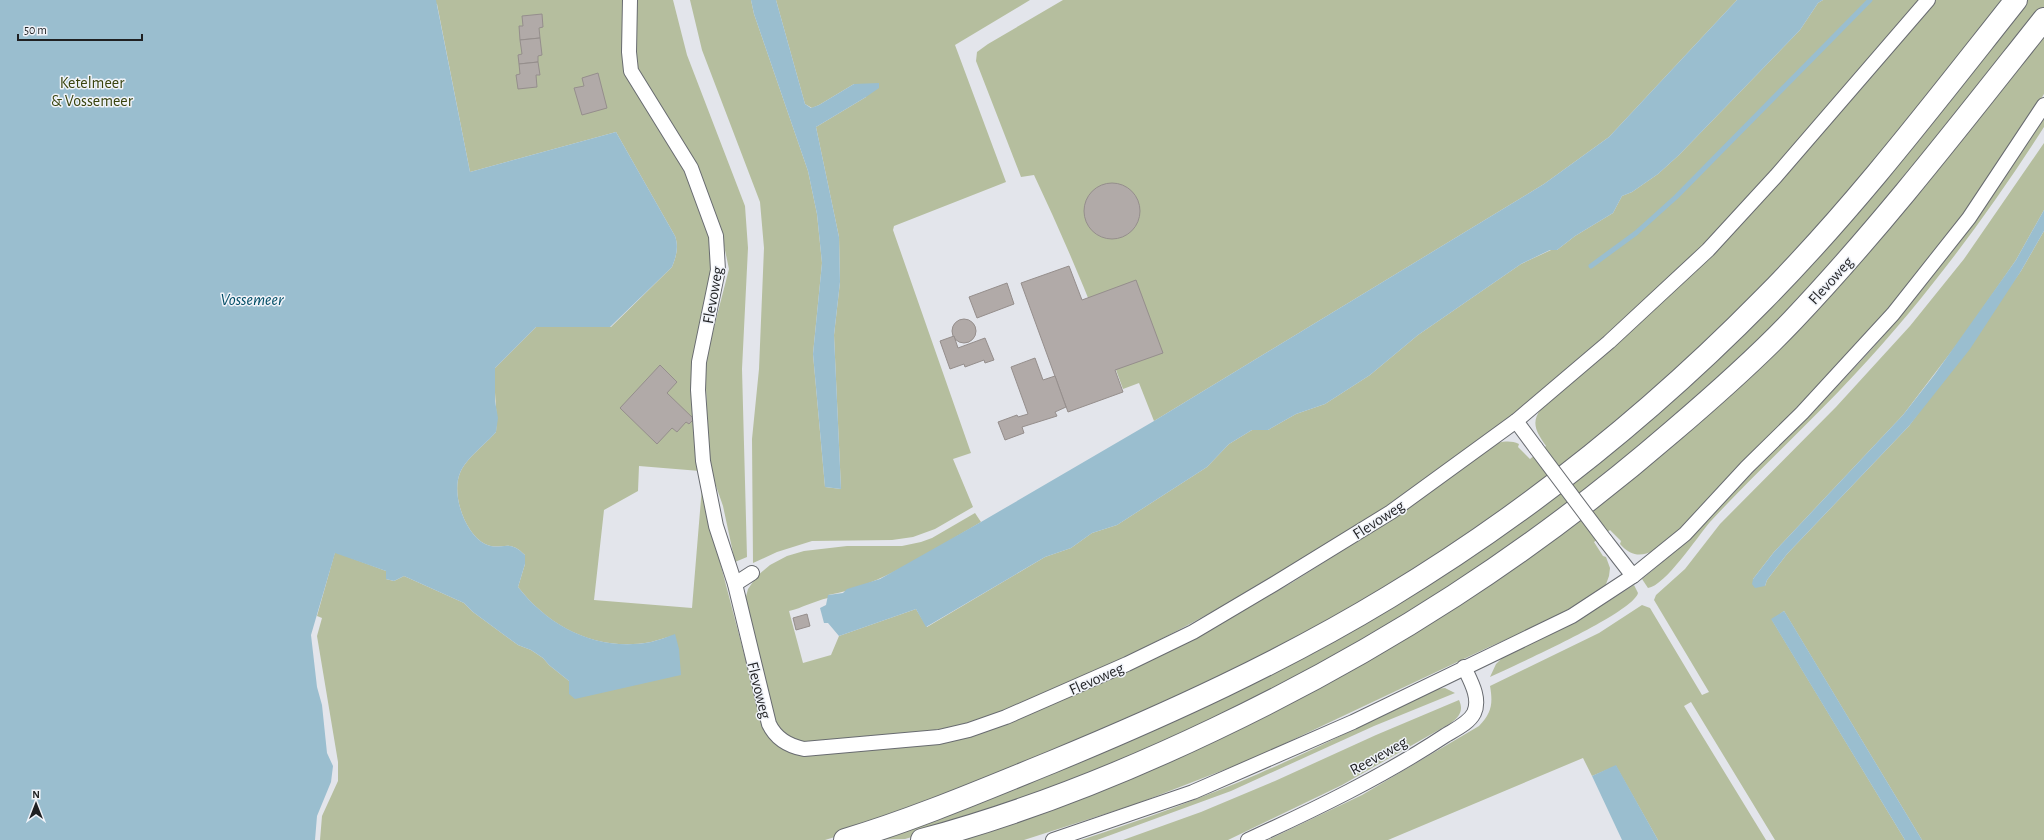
<svg xmlns="http://www.w3.org/2000/svg" width="2044" height="840" font-family="'Alegreya Sans',sans-serif">
	<style>
		.green { fill: #b5be9e }
		.water { fill: #9abecf }
		.lines { fill: none; stroke-linecap: round; stroke-linejoin: round }
		.stream { stroke: #9abecf; stroke-width: 5 }
		.building { fill: #b1aaa8; stroke: #958e8c }
		.minor-casing { stroke: #686b70; stroke-width: 16 }
		.trunk-casing { stroke: #686b70; stroke-width: 24 }
		.minor { stroke: #fff; stroke-width: 14 }
		.trunk { stroke: #fff; stroke-width: 22 }
		.minor-bridge-casing { stroke: #686b70; stroke-width: 16; stroke-linecap: butt }
		.minor-bridge { stroke: #fff; stroke-width: 14 }
		.labels { text-anchor: middle; stroke-width: 3; stroke-linejoin: round; paint-order: stroke }
		.park-label { font-size: 16px; fill: #39440e; stroke: #f0f3f9 }
		.street-label { font-size: 16px; fill: #1f2022; stroke: #f0f3f9 }
		.water-label { font-size: 17px; font-style: italic; fill: #034e67; stroke: #f0f3f9 }
	</style>
	<rect width="100%" height="100%" fill="#e3e5eb"/>
	<g class="green">
		<path d="M412 0H625V72L680 163 705 215 715 256 698 343 700 471 639 466 638 491 604 510 594 600 692 608 702 487 709 520 761 719C773 741 780 754 808 756L933 744 1002 725 1074 695 1149 660 1222 622 1293 582 1367 535 1498 443C1506 441 1512 441 1519 444L1518 447 1530 459 1546 446C1537 433 1530 423 1541 409L1616 345 1685 281 1782 179 1936 0H2009L1886 155 1700 355 1473 536 1250 668 870 826 825 840H320L322 816 338 781V762L317 636 322 618 317 616 335 552 386 571V579L394 581 404 576 464 603 473 612 518 645 531 650 543 658 549 665 569 681V694L675 635C667 637 659 640 651 642 598 652 550 628 518 587L525 564V555C507 537 502 552 485 544 465 534 451 494 460 473 466 458 486 444 496 432 498 410 493 390 495 368L536 327H611L672 267C676 257 679 247 675 236L616 132 470 172 437 4Z"/>
		<polygon points="635,0 673,0 687,55 745,206 748,248 742,369 747,557 735,562 723,506 709,466 705,362 729,269 723,241 634,66"/>
		<polygon points="690,0 751,0 754,14 808,171 817,214 822,263 813,354 825,487 841,489 834,335 840,282 839,237 816,127 866,97 854,84 819,105 812,108 805,104 776,0 1030,0 955,45 1006,182 894,226 893,230 971,453 953,459 973,507 935,529 913,537 892,540 812,541 777,552 753,563 752,439 759,369 764,248 760,202 702,50"/>
		<path d="M1063 0H1737L1609 137 1544 184 1154 421 1139 383 1123 389C1097 316 1067 245 1034 175L1021 177 976 61 977 52 988 44Z"/>
		<path d="M1823 0H1919C1848 84 1778 170 1700 248 1549 399 1375 527 1186 626 1143 649 1100 669 1055 688 1026 701 997 715 966 723 915 737 861 738 809 744 794 739 783 736 775 722L744 604 748 589 757 576 770 565 787 556 804 551 847 546H902L921 542 932 538 975 513 981 522C934 549 881 586 828 595V598C814 601 802 608 789 611L803 663 831 655 839 636 916 609 927 627 1045 557 1071 548 1092 533 1117 525 1207 467 1229 444 1252 430H1268L1296 414 1325 404 1370 375 1418 335 1521 264 1551 250H1557L1575 236 1613 213 1622 196 1632 192 1658 174 1679 155 1800 30 1818 3Z"/>
		<polygon points="2023,0 2044,0 2044,11 1866,233 1670,428 1442,598 1206,728 956,824 905,839 863,840 1297,657 1689,380"/>
		<path d="M2044 30V94L1993 173 1949 234 1895 301 1844 360 1668 541C1651 553 1637 563 1620 544L1621 541 1610 530 1594 542 1603 556 1606 557 1610 568 1609 576 1605 587 1597 594 1547 622 1489 647 1252 759 1136 804 1024 840H943L1203 742 1651 459Z"/>
		<path d="M2044 118V127C1988 214 1927 297 1856 373 1809 424 1757 471 1710 522 1698 536 1665 586 1648 588L1642 579C1686 544 1722 503 1761 463 1803 420 1846 379 1885 334 1944 266 1995 193 2044 118Z"/>
		<path d="M2044 143V210L2016 260 1964 335 1903 415 1774 552 1753 579 1765 586 1767 580 1787 554 1909 426 2021 271 2044 231V840H1922L1784 611 1772 620 1905 840H1775L1691 702 1684 706 1766 840H1658L1616 766 1592 776 1583 758 1388 840H1268L1362 795 1479 726C1492 713 1493 703 1490 686L1599 633 1642 605 1650 608 1702 695 1709 692 1657 605 1654 600 1656 595 1685 569 1720 524 1836 407 1910 326 1964 259Z"/>
		<path d="M1634 585 1638 593C1633 613 1513 666 1490 677L1496 664 1505 655 1577 621Z"/>
		<path d="M1445 688 1455 693 1374 726 1231 791 1097 840H1081C1141 820 1200 799 1258 774 1318 748 1377 718 1436 689Z"/>
		<path d="M1459 700C1464 711 1459 717 1451 723L1342 785 1228 840H1123L1201 812 1275 781 1376 735Z"/>
	</g>
	<g class="water">
		<path d="M0 0H436L470 172 616 132 675 236C679 247 676 257 672 267L610 327H536L495 368V401L498 418 496 432C486 444 466 458 460 473 451 494 465 534 485 544 502 552 507 537 525 555V564L518 587C550 628 599 652 651 642 659 640 667 637 675 634L679 649 681 675 575 699 569 694V681L549 665 543 658 531 650 518 645 473 612 464 603 404 576 394 581 386 579V571L335 553 311 635 317 687 322 705 327 753 333 766 331 782 317 816 315 840H0Z"/>
		<polygon points="751,0 776,0 805,104 811,108 819,105 854,84 879,83 879,88 866,97 816,127 839,237 840,282 834,335 841,489 825,487 813,354 822,263 817,214 808,171 754,14"/>
		<polygon points="1737,0 1823,0 1818,3 1800,30 1679,155 1658,174 1632,192 1622,196 1613,213 1575,236 1557,250 1550,250 1521,264 1418,335 1370,375 1325,404 1296,414 1268,430 1252,430 1229,444 1207,467 1117,525 1092,533 1071,548 1045,557 926,627 916,609 839,636 828,623 824,623 820,608 826,605 828,595 843,593 847,589 880,579 981,522 1154,421 1544,184 1609,137"/>
		<polygon points="2044,210 2044,231 2021,271 1970,349 1909,426 1787,554 1767,580 1765,586 1755,588 1752,584 1753,579 1774,552 1903,415 1935,374 2016,260"/>
		<polygon points="1784,611 1786,614 1922,840 1905,840 1771,619"/>
		<polygon points="1616,765 1658,840 1622,840 1592,776"/>
	</g>
	<g class="lines">
		<polyline class="stream" points="1591,266 1636,233 1676,197 1870,0"/>
	</g>
	<g class="building">
		<polygon points="542,14 543,27 539,28 540,38 520,40 519,26 523,26 522,16"/>
		<polygon points="540,38 542,55 538,56 538,62 519,64 518,55 522,54 520,40"/>
		<polygon points="538,62 540,75 536,75 537,87 518,89 516,75 520,74 519,64"/>
		<polygon points="598,73 607,108 582,115 574,88 584,86 582,78"/>
		<circle cx="1112" cy="211" r="28"/>
		<polygon points="1069,266 1082,300 1136,280 1163,353 1115,370 1123,392 1068,412 1021,283"/>
		<polygon points="1007,283 1014,304 977,318 969,297"/>
		<circle cx="964" cy="331" r="12"/>
		<polygon points="954,336 958,348 985,338 994,360 985,363 984,360 965,367 964,364 950,369 940,341"/>
		<polygon points="1035,358 1043,380 1055,376 1066,407 1055,412 1057,416 1022,427 1024,433 1005,440 998,422 1017,415 1018,417 1028,414 1011,367"/>
		<polygon points="660,365 677,382 667,393 694,419 689,424 686,422 677,432 672,428 657,444 620,408"/>
		<polygon points="807,614 810,626 796,630 793,618"/>
	</g>
	<g class="lines">
		<defs>
			<g id="minor">
				<path d="M630 0 629 52 631 71 691 168 716 236 718 270 699 362 698 390 703 461 716 526 735 584 769 724C776 739 789 746 804 749L939 737 969 730 1006 717 1127 664 1193 632 1274 584 1391 512 1516 421 1609 342 1708 250 1776 176 1928 0"/>
				<polyline points="1516,421 1536,448"/>
				<polyline points="1605,540 1633,576"/>
				<polyline points="735,584 752,573"/>
				<polyline points="1053,840 1193,792 1353,722 1572,616 1633,576 1685,534 1747,467 1802,413 1893,314 1969,218 2044,105"/>
				<path d="M1248 840C1316 809 1384 776 1446 735 1456 729 1469 723 1474 713 1481 698 1470 680 1464 667"/>
			</g>
			<g id="trunk">
				<path d="M845 840C915 819 983 790 1052 762 1168 714 1282 662 1389 597 1526 514 1652 413 1764 299 1856 206 1935 102 2016 0"/>
				<path d="M922 840C1023 813 1121 774 1215 729 1383 649 1532 553 1673 431 1714 396 1756 359 1793 320 1883 225 1963 121 2044 19"/>
			</g>
		</defs>
		<use href="#minor" class="minor-casing"/>
		<use href="#trunk" class="trunk-casing"/>
		<use href="#minor" class="minor"/>
		<use href="#trunk" class="trunk"/>
		<defs>
			<polyline id="minor-bridge" points="1536,448 1605,540"/>
		</defs>
		<use href="#minor-bridge" class="minor-bridge-casing"/>
		<use href="#minor-bridge" class="minor-bridge"/>
	</g>
	<g class="labels">
		<g class="park-label">
			<text x="92" y="88">Ketelmeer<tspan x="92" dy="18">&amp; Vossemeer</tspan></text>
		</g>
		<g class="street-label">
			<text transform="translate(1830 280) rotate(-48)" y="6">Flevoweg</text>
			<text transform="translate(712 295) rotate(-80)" y="6">Flevoweg</text>
			<text transform="translate(1378 519) rotate(-33)" y="6">Flevoweg</text>
			<text transform="translate(1096 678) rotate(-24)" y="6">Flevoweg</text>
			<text transform="translate(760 690) rotate(76)" y="6">Flevoweg</text>
			<text transform="translate(1378 755) rotate(-29)" y="6">Reeveweg</text>
		</g>
		<g class="water-label">
			<text x="252" y="305">Vossemeer</text>
		</g>
	</g>
	<g transform="translate(36 804)" stroke="#f0f3f9" stroke-width="3" paint-order="stroke">
	<path d="M0-3L7 15L0 10L-7 15Z" fill="#1f2022"/>
	<text y="-6" font-size="11" font-weight="bold" text-anchor="middle" fill="#1f2022">N</text>
	</g>
	<path d="M18 34v6h124v-6" fill="none" stroke="#1f2022" stroke-width="2"/>
	<text x="24" y="34" font-size="12" fill="#1f2022" stroke="#f0f3f9" stroke-width="3" paint-order="stroke">50 m</text>
</svg>
